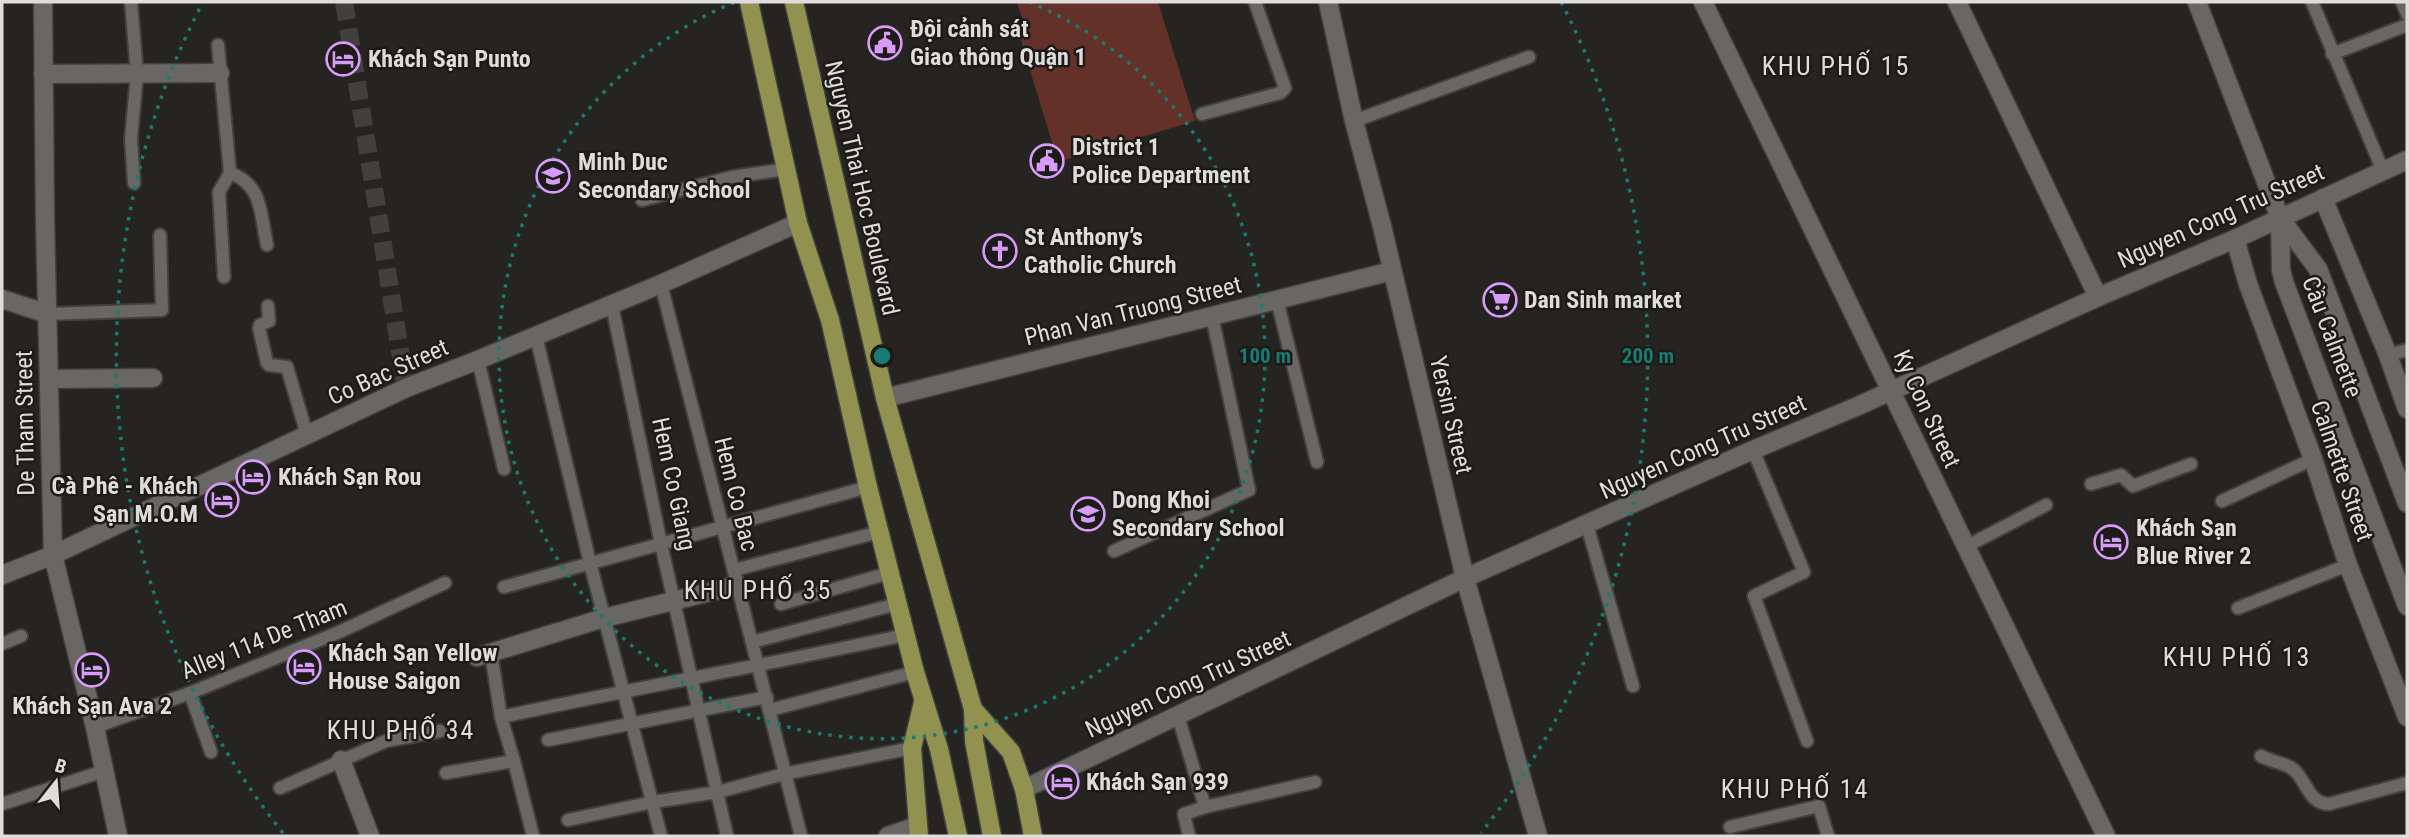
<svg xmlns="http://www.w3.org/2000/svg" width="2409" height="838" font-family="'Roboto Condensed',sans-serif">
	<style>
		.garden { fill: #633128 }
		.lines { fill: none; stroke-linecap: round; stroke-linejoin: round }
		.minor-tunnel { stroke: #42403d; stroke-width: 18; stroke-dasharray: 18 9; stroke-linecap: butt }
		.service-casing { stroke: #41403d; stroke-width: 16 }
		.minor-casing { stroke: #41403d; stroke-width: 21 }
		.tertiary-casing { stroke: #41403d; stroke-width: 21 }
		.secondary-casing { stroke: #41403d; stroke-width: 21 }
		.primary-casing { stroke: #41403d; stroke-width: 21 }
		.service { stroke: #686763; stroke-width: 12 }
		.minor { stroke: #686763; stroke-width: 18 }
		.tertiary { stroke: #686763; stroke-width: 18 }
		.secondary { stroke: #686763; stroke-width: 18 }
		.primary { stroke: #919250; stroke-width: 18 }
		.ring { fill: none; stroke: #197b73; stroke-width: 3.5; stroke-dasharray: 3.5 7 }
		.labels { text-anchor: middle; stroke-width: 5; stroke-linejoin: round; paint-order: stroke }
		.poi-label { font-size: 24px; font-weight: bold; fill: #dedddb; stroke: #1c1b18; text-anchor: start }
		.street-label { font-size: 24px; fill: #dedddb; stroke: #1c1b18 }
		.neighbourhood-label { font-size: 26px; letter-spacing: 2px; fill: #dedddb; stroke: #1c1b18 }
		.centre { fill: #197b73; stroke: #1c1b18; stroke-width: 3.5 }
		.ring-label { font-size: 21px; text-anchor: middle; font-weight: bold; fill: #197b73; stroke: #1c1b18; stroke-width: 5; stroke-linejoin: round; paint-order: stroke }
	</style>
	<rect width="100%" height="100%" fill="#262421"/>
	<polygon class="garden" points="1017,2 1158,2 1195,121 1058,162 1015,21 1022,18"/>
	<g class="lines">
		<polyline class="minor-tunnel" points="344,2 406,388"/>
		<defs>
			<g id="service">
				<polyline points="131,2 137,74 131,139 134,183"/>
				<polyline points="2312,2 2383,171"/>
				<polyline points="2402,2 2407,14"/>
				<polyline points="218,45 230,173"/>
				<polyline points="2332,54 2407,25"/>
				<polyline points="1202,114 1280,93 1285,88 1255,2"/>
				<polyline points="1354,121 1529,57"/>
				<path d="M230 173C263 185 260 213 267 245"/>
				<polyline points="642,200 732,177 786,169"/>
				<polyline points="224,277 219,192 230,173"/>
				<polyline points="661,284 801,836"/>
				<polyline points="1277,300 1317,462"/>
				<polyline points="612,305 661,544 727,836"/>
				<polyline points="268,306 269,321 260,325 259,328 267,363 269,365 287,367 307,435"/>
				<polyline points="48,314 162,310 160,235"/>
				<polyline points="536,336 590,563 661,836"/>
				<polyline points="2388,355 2407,350"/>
				<polyline points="478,360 504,469"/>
				<polyline points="1753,450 1804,572 1754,596 1807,741"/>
				<polyline points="2091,484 2121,475 2133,486 2191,464"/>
				<polyline points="2222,501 2313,459"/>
				<polyline points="1587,525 1633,686"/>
				<polyline points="1965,547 2046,505"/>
				<polyline points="1114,551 1249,490 1212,316"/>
				<polyline points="734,570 879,532"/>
				<polyline points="504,587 868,487"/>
				<polyline points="781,604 889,573"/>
				<polyline points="2238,608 2348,565"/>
				<polyline points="752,642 897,604"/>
				<polyline points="2,644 21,636"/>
				<polyline points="190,693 211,752"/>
				<polyline points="770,710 915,672"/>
				<polyline points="1178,716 1205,807 1315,782"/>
				<path d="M501 717C635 688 771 664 905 635"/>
				<polyline points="95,727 190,693 337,633 445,583"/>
				<polyline points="548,740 767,697"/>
				<path d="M2261 756C2273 763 2290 763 2297 773 2307 785 2311 804 2329 804L2407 783"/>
				<polyline points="514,761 533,836"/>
				<polyline points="446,773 514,761 501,717 491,653"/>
				<polyline points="280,788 386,741 440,731"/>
				<polyline points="2,804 104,771"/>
				<polyline points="568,820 653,802 718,792 784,774 912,748"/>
				<polyline points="1730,827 1819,806 1828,836"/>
				<polyline points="1189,836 1184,814 1205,807"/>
			</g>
			<g id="minor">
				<polyline points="43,2 45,220 53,555 95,727 118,836"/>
				<polyline points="1957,2 2098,297"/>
				<polyline points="43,74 220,73"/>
				<polyline points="2,299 48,314"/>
				<polyline points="49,379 153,378"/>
				<polyline points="885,398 1392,271"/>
				<polyline points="2,575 53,555 406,388 478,360 661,284 798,223"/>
				<polyline points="477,657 604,618 738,585"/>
				<polyline points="341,760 370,836"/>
				<polyline points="888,836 917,826"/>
			</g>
			<g id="tertiary">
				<polyline points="1328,2 1354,121 1382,226 1465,578 1538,836"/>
				<polyline points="1703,2 2106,836"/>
				<polyline points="1024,789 1465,578 1753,450 1858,406 2098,297 2235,239 2407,160"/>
			</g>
			<g id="secondary">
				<polyline points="2197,2 2280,218 2318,269 2407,503"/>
				<polyline points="2323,198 2388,355 2407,409"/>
				<polyline points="2280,218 2281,270 2284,282 2407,606"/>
				<polyline points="2235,239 2248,284 2313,459 2348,565 2407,717"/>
			</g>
			<g id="primary">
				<polyline points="749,2 798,223 830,320 868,487 915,672 939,749 958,836"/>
				<polyline points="794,2 885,398 973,709 974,741 992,836"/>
				<polyline points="973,709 1011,752 1024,789 1033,836"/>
				<polyline points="919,836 912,748 923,702"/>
			</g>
		</defs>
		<use href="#service" class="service-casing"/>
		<use href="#minor" class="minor-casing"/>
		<use href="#tertiary" class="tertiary-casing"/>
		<use href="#secondary" class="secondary-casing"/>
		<use href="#primary" class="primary-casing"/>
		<use href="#service" class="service"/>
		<use href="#minor" class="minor"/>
		<use href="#tertiary" class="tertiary"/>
		<use href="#secondary" class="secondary"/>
		<use href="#primary" class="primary"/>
	</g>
	<g class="ring">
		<path d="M1029 2A383 383 0 1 1 735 2"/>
		<path d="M283 833A766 766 0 0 1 203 2M1561 2A766 766 0 0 1 1481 833"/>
	</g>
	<defs>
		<symbol id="civic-ring" viewBox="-11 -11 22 22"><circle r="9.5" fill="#1c1b18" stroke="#d79bf9" stroke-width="1.5"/><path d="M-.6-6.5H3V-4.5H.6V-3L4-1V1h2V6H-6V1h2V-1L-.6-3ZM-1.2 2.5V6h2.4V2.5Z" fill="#d79bf9"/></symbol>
		<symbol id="hotel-ring" viewBox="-11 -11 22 22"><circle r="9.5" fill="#1c1b18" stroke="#d79bf9" stroke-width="1.5"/><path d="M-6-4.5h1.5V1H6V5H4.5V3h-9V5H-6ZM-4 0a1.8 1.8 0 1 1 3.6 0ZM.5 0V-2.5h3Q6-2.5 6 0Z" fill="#d79bf9"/></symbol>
		<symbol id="school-ring" viewBox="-11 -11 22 22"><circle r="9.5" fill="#1c1b18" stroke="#d79bf9" stroke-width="1.5"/><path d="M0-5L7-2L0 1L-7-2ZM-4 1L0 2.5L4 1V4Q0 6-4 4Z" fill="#d79bf9"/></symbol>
		<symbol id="church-ring" viewBox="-11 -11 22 22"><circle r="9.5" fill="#1c1b18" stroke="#d79bf9" stroke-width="1.5"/><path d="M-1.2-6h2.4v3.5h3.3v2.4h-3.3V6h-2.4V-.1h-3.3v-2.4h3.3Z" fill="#d79bf9"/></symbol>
		<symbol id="supermarket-ring" viewBox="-11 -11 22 22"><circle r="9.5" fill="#1c1b18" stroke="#d79bf9" stroke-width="1.5"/><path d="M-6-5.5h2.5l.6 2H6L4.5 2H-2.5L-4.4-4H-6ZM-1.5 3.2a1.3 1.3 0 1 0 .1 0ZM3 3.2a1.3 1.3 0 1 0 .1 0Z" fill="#d79bf9"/></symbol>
	</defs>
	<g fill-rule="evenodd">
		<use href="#civic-ring" x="866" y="24" width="38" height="38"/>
		<use href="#hotel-ring" x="324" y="40" width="38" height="38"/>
		<use href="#civic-ring" x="1028" y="142" width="38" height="38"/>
		<use href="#school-ring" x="534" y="157" width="38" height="38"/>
		<use href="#church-ring" x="981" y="232" width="38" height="38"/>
		<use href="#supermarket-ring" x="1481" y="281" width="38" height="38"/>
		<use href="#hotel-ring" x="234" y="458" width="38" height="38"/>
		<use href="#hotel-ring" x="203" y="481" width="38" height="38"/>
		<use href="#school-ring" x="1069" y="495" width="38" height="38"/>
		<use href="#hotel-ring" x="2092" y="523" width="38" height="38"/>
		<use href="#hotel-ring" x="285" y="648" width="38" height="38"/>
		<use href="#hotel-ring" x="73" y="651" width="38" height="38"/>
		<use href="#hotel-ring" x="1043" y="763" width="38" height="38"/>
	</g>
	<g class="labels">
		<g class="poi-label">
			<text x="910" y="37">Đội cảnh sát<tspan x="910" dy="28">Giao thông Quận 1</tspan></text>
			<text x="368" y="67">Khách Sạn Punto</text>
			<text x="1072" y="155">District 1<tspan x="1072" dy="28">Police Department</tspan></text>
			<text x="578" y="170">Minh Duc<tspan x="578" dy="28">Secondary School</tspan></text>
			<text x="1024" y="245">St Anthony’s<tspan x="1024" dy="28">Catholic Church</tspan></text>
			<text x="1524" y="308">Dan Sinh market</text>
			<text x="278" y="485">Khách Sạn Rou</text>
			<text x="198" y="494" text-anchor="end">Cà Phê - Khách<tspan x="198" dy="28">Sạn M.O.M</tspan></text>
			<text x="1112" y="508">Dong Khoi<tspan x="1112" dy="28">Secondary School</tspan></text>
			<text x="2136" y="536">Khách Sạn<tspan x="2136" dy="28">Blue River 2</tspan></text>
			<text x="328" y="661">Khách Sạn Yellow<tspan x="328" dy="28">House Saigon</tspan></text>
			<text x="92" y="714" text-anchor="middle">Khách Sạn Ava 2</text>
			<text x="1086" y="790">Khách Sạn 939</text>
		</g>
		<g class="street-label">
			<text transform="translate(862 188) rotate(77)" y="8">Nguyen Thai Hoc Boulevard</text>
			<text transform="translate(2221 216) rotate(-24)" y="8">Nguyen Cong Tru Street</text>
			<text transform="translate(1133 311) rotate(-14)" y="8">Phan Van Truong Street</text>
			<text transform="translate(2332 337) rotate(69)" y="8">Cầu Calmette</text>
			<text transform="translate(388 372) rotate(-24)" y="8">Co Bac Street</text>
			<text transform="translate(1927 409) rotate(65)" y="8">Ky Con Street</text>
			<text transform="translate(1451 415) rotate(77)" y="8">Yersin Street</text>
			<text transform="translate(25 423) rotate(-91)" y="8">De Tham Street</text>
			<text transform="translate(1703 447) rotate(-24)" y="8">Nguyen Cong Tru Street</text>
			<text transform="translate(2342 471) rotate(71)" y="8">Calmette Street</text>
			<text transform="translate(674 484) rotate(78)" y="8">Hem Co Giang</text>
			<text transform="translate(736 494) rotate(76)" y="8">Hem Co Bac</text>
			<text transform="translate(264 639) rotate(-22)" y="8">Alley 114 De Tham</text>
			<text transform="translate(1188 684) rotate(-25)" y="8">Nguyen Cong Tru Street</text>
		</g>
		<g class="neighbourhood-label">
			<text x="1836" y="75">KHU PHỐ 15</text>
			<text x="758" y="599">KHU PHỐ 35</text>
			<text x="2237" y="666">KHU PHỐ 13</text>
			<text x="401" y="739">KHU PHỐ 34</text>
			<text x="1795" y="798">KHU PHỐ 14</text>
		</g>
	</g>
	<circle cx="882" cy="356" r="10" class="centre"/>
	<g class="ring-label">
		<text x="1265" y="363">100 m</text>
		<text x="1648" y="363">200 m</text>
	</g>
	<rect width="2409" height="838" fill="none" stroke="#dedddb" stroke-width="7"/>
	<g transform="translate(56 782) rotate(17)" stroke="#1c1b18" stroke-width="5" paint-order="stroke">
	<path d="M0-5L12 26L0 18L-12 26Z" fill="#dedddb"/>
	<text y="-10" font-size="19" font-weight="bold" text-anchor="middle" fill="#dedddb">B</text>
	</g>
</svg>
